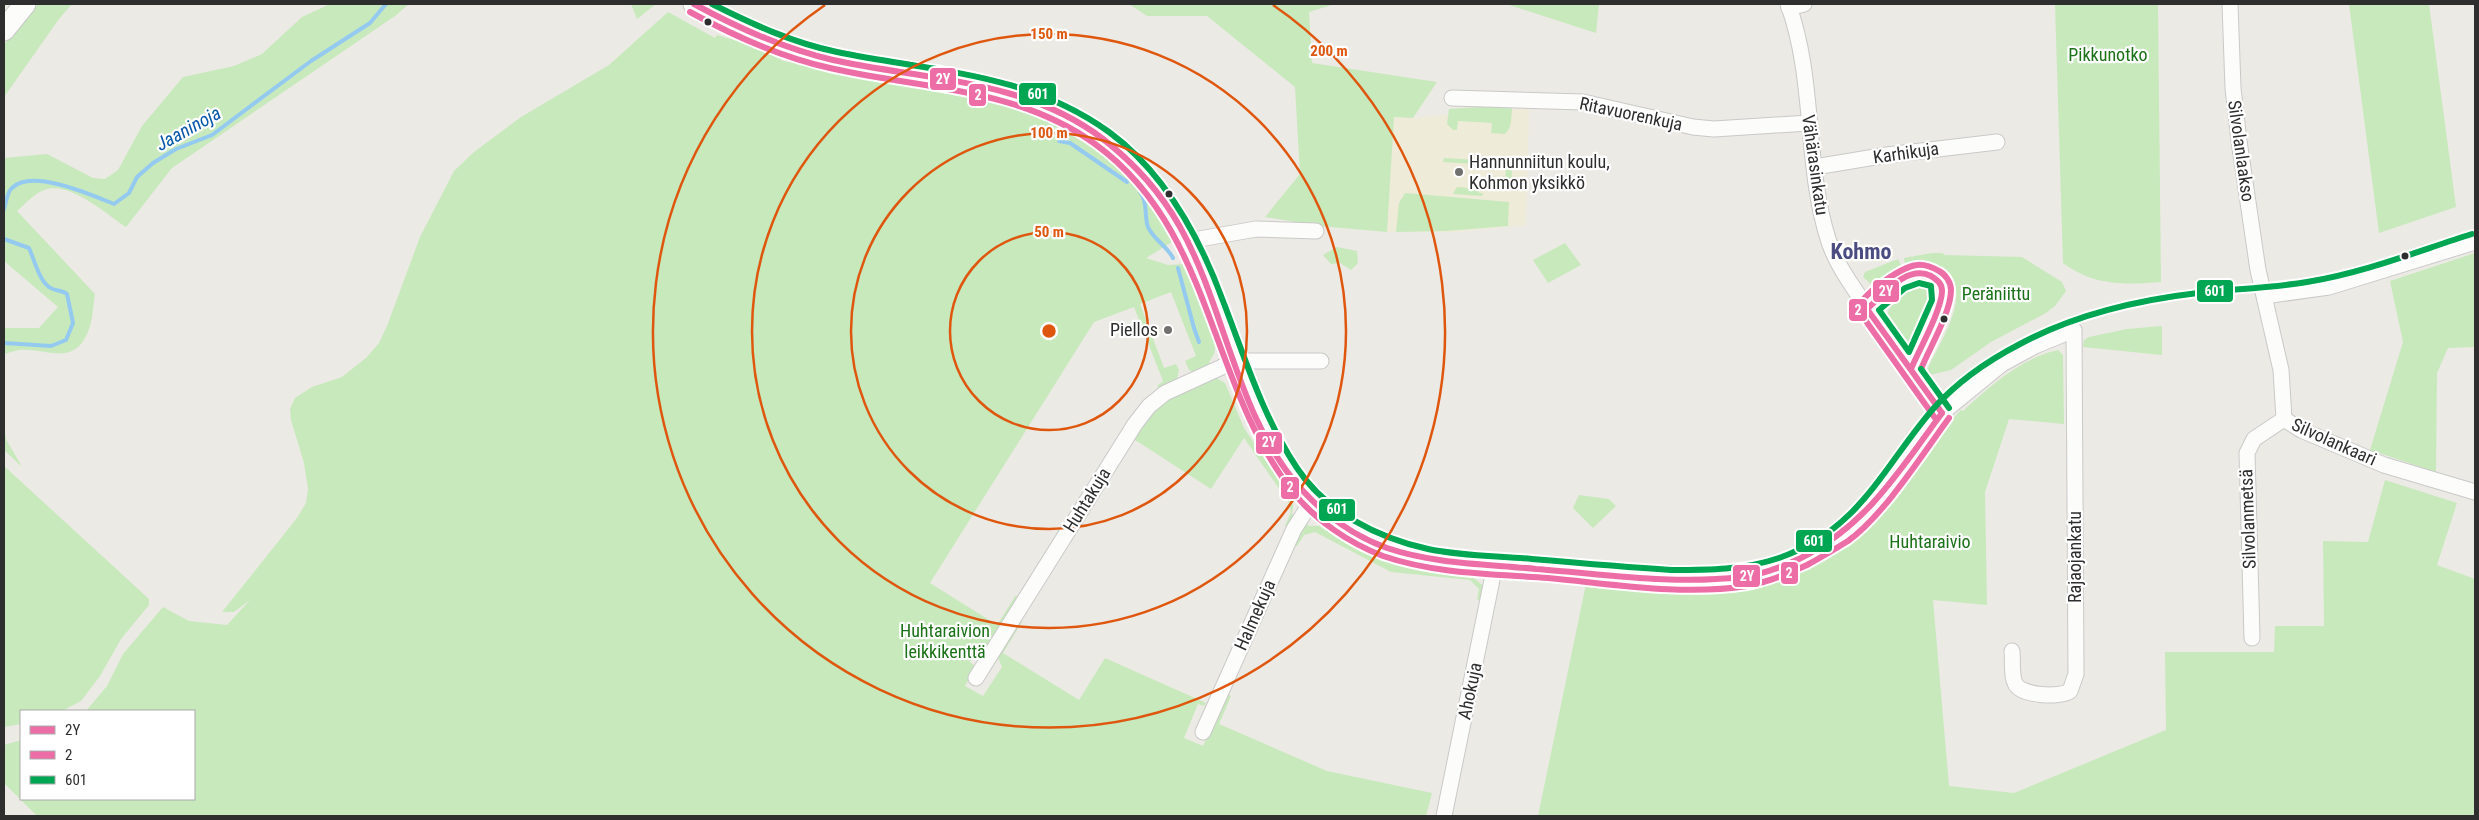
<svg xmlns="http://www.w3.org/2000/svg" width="2479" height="820" font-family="'Roboto Condensed',sans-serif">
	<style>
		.education { fill: #efebd9 }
		.green { fill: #c7e9bc }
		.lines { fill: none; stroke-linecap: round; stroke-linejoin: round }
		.stream { stroke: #95caf0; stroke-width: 4 }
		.street-casing { stroke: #cac9c9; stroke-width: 17 }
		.secondary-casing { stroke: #cac9c9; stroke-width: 23 }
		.street { stroke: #fcfcfb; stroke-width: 15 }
		.secondary { stroke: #fcfcfb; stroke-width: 21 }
		.bus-1-casing { stroke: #fff; stroke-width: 10 }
		.bus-2-casing { stroke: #fff; stroke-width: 10 }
		.bus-3-casing { stroke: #fff; stroke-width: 10 }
		.bus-1 { stroke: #ed6ea7; stroke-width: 6 }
		.bus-2 { stroke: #ed6ea7; stroke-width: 6 }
		.bus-3 { stroke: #00a651; stroke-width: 6 }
		.ring { fill: none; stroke: #df570e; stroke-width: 2.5 }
		.bus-dot { fill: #2e2e2e; stroke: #fff; stroke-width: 2 }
		.poi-dot { fill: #70706e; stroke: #fff; stroke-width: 2 }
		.labels { text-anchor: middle; stroke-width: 4.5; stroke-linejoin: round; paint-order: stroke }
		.park-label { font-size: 18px; fill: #1b7117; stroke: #fff }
		.street-label { font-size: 18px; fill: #2e2e2e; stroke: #fff }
		.poi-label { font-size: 18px; fill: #2e2e2e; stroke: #fff; text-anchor: start }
		.water-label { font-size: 19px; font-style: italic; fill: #0756a9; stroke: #fff }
		.district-label { font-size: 22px; font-weight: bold; fill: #4b4c82; stroke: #fff }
		.centre { fill: #df570e; stroke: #fff; stroke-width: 2.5 }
		.ring-label { font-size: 15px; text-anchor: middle; font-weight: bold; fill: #df570e; stroke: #fff; stroke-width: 4.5; stroke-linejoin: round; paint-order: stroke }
		.line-badge { stroke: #fff; stroke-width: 2 }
		.badge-label { font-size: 14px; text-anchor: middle; font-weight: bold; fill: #fff }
	</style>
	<rect width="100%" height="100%" fill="#eceae4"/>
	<polygon class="education" points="1529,109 1526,225 1456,232 1387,232 1394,117 1413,118 1489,110"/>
	<g class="green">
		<polygon points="36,4 72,4 59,19 4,97 4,45"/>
		<path d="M330 4H409L395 16 172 168 126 227C106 214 69 180 44 190 35 193 25 204 17 211L95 294C93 305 93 319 89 329 75 368 48 348 19 350 14 351 8 353 4 354V328H39L58 307 4 261V158L47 154 93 178 105 179 118 170 142 126 183 77 234 66 262 54 302 17Z"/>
		<polygon points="631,4 656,4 637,19"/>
		<polygon points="1129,4 1335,4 1309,12 1312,63 1437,82 1413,118 1394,117 1387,232 1320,226 1265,217 1300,174 1295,87 1207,16 1147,16"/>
		<polygon points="1506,4 1599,4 1596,33"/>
		<path d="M2055 4H2158L2161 282C2125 285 2094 286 2063 263Z"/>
		<polygon points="2349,4 2429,4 2456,207 2379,233"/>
		<polygon points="668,12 715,38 717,35 755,46 783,61 1013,102 1111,158 1133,177 1177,239 1146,258 1168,265 1186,264 1216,344 1214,354 1209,362 1212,364 1193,372 1189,370 1185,361 1196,356 1171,292 1140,304 1164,368 1176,364 1179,370 1177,379 1161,390 1157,386 1163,381 1134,307 1094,322 930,583 997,625 1016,595 1019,599 981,660 975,655 970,662 976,667 965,686 983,696 1002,667 997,655 1018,620 1022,622 1003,653 1079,700 1105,658 1206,703 1204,706 1198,704 1184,738 1203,746 1227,694 1231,696 1219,724 1327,771 1432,793 1426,816 37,816 4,783 4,745 21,740 21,799 194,799 194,711 86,711 107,686 123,654 163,607 189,621 227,625 250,600 234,612 222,612 297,518 306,503 308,489 304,463 291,420 290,409 295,398 312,387 342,377 367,357 379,343 387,326 420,237 454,171 474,152 521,117 609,65"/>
		<path d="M1507 105 1512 109C1511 120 1512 127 1505 134L1491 133 1492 123 1458 121 1457 130H1453L1447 124 1449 109Z"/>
		<polygon points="1444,158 1508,162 1512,168 1511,185 1505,185 1506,166 1443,162"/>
		<polygon points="1457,187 1479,189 1479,193 1483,193 1482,196 1453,194"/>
		<polygon points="1405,193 1509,202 1508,226 1446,231 1396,232 1399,203"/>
		<polygon points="1565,243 1581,265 1548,283 1533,260"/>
		<polygon points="1337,247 1357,251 1358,263 1351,270 1340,263 1331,264 1323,255"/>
		<path d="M1932 253H1943L1944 255 2022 257 2062 282 2066 291 2055 306 2046 313 1991 342 1951 370 1930 375 1928 368C1939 344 1967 303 1952 277 1948 270 1945 267 1939 266 1924 264 1921 258 1905 265L1904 258Z"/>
		<polygon points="2475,253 2475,347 2448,348 2437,373 2436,472 2370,450 2403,342 2390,281"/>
		<polygon points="1898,259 1902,267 1874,287 1863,277 1865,272"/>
		<path d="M1919 283 1929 288 1931 304 1911 345 1887 316C1890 301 1905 289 1919 283Z"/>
		<polygon points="2162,326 2162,355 2083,347 2084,340 2089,337 2127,329"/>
		<path d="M2058 350 2063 355 2064 424 2009 419 1985 492 1987 605 1933 600 1949 786 2014 793 2166 730 2165 652H2274L2275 626H2324L2323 541 2368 542 2385 480 2457 503 2437 565 2475 579V816H1538L1586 584C1626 586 1666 593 1706 592 1773 592 1840 563 1884 513 1912 480 1930 442 1961 410L1963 411C1990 386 2021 358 2058 350Z"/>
		<polygon points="1217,376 1218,379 1225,383 1244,428 1290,496 1293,506 1292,514 1295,516 1289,528 1285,526 1291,512 1289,503 1244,438 1211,489 1132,438 1140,426 1166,399"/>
		<polygon points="4,427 6,439 22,467 4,450"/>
		<polygon points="4,466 149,599 149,605 121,639 100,676 81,701 62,711 21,711 21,724 4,727"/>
		<polygon points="1579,495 1609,499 1616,506 1593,528 1573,508"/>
		<polygon points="1307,524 1309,526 1320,526 1351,546 1393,563 1411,567 1470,575 1486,588 1484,599 1477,600 1479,589 1470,580 1391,572 1315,532 1304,535 1297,546 1293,544"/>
	</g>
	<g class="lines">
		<g class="stream">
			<polyline points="1059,141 1070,143 1127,182"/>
			<path d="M1140 192C1148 202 1144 216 1148 227 1153 239 1167 246 1173 258"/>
			<path d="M4 209C6 203 7 192 12 188 31 168 92 195 114 204L129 193 137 177 153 163 176 149 212 135 311 61 370 23 386 4"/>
			<path d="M4 239 29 248C34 259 39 280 49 287 54 291 62 290 67 294L73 323 66 340 51 346 4 343"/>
			<polyline points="1178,268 1194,328 1199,342"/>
		</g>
		<defs>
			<g id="street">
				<path d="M1788 4C1816 80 1804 166 1829 242 1836 263 1849 281 1861 299 1886 338 1914 375 1942 413L2002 364 2035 346 2074 330 2076 674 2070 691C2060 698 2020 696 2015 683 2011 675 2013 661 2012 651"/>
				<polyline points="2230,4 2233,88 2239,141 2258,270 2281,370 2284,419 2301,430 2384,465 2475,492"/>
				<polyline points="1789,8 1804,4"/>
				<polyline points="1452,98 1583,102 1693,127 1714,129 1809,123"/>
				<polyline points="1815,167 1887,155 1997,142"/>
				<polyline points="1188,241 1256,229 1316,231"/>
				<polyline points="2265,296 2329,287 2475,242"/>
				<polyline points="2252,638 2247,453 2254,439 2284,419"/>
				<polyline points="976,678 1135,424 1149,406 1165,393 1235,361 1321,361"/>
				<polyline points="1203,732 1294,529 1312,501"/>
				<polyline points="1444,816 1495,565"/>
			</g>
			<g id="secondary">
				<path d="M694 4C738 28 787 51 837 61 951 84 1046 77 1135 167 1156 189 1176 215 1188 242 1237 346 1255 494 1375 543 1402 555 1430 558 1460 562L1669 580H1710L1746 577 1772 570 1801 558 1845 532 1881 495 1942 413"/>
				<polyline points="4,30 25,4"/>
			</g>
		</defs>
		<use href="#street" class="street-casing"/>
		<use href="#secondary" class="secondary-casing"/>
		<use href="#street" class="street"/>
		<use href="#secondary" class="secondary"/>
		<defs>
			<g id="bus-1">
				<path d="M694 4C738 28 784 49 833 60 924 80 1025 79 1103 139 1134 163 1161 193 1180 227 1227 311 1236 418 1303 491 1326 516 1356 537 1387 548 1434 564 1487 564 1536 569 1604 574 1673 585 1741 577 1761 575 1782 567 1801 558 1866 526 1900 470 1942 413"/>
				<path d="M1911 369C1919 350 1942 309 1942 291 1942 283 1937 280 1931 276 1907 264 1883 295 1867 309L1942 413"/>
			</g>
			<g id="bus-2">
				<path d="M690 12C734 36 780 57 830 68 920 89 1017 87 1095 144 1214 230 1207 382 1293 492 1315 520 1349 543 1383 556 1435 574 1494 574 1548 578 1613 584 1682 596 1747 586 1767 582 1788 574 1807 565 1820 558 1835 549 1848 541 1884 515 1922 455 1949 418"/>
				<path d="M1921 369C1930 347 1951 312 1951 290 1951 282 1945 274 1939 271 1932 267 1925 264 1917 265 1902 266 1860 295 1858 310L1935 418"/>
			</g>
			<g id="bus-3">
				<path d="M712 4C752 24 793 43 837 52 933 72 1026 72 1109 132 1165 173 1200 238 1223 301 1245 358 1263 417 1297 468 1326 512 1378 538 1428 549 1461 556 1498 556 1532 559 1578 563 1625 567 1671 570 1708 570 1744 570 1779 558 1860 530 1883 467 1933 409 1957 382 1989 360 2020 344 2074 315 2138 300 2198 293 2234 289 2271 288 2307 282 2364 273 2418 251 2472 234"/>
				<polygon points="1919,283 1931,286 1932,300 1909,352 1879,310 1905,288"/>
				<polyline points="1921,369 1949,408"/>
			</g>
		</defs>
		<use href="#bus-1" class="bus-1-casing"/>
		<use href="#bus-2" class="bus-2-casing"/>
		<use href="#bus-3" class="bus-3-casing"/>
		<use href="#bus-1" class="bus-1"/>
		<use href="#bus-2" class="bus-2"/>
		<use href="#bus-3" class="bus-3"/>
	</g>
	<g class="ring">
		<circle cx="1049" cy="331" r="99"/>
		<circle cx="1049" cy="331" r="198"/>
		<circle cx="1049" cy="331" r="297"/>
		<path d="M1273 5A396 396 0 1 1 825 5"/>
	</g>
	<g class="bus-dot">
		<circle cx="708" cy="22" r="4.5"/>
		<circle cx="1169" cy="194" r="4.5"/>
		<circle cx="2405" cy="256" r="4.5"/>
		<circle cx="1944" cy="319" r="4.5"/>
	</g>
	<g class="poi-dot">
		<circle cx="1459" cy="172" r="5"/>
		<circle cx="1168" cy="330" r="5"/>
	</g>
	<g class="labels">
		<g class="park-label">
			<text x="2108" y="61">Pikkunotko</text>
			<text x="1996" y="300">Peräniittu</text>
			<text x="1930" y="548">Huhtaraivio</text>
			<text x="945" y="637">Huhtaraivion<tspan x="945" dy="21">leikkikenttä</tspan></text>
		</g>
		<g class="street-label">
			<text transform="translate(1631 114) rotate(12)" y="6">Ritavuorenkuja</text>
			<text transform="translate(2241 151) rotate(82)" y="6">Silvolanlaakso</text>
			<text transform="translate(1906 153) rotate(-8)" y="6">Karhikuja</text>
			<text transform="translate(1815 165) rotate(82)" y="6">Vähärasinkatu</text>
			<text transform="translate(2334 442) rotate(24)" y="6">Silvolankaari</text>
			<text transform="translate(1087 500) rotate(-58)" y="6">Huhtakuja</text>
			<text transform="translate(2248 519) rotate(-92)" y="6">Silvolanmetsä</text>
			<text transform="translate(2075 557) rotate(-90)" y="6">Rajaojankatu</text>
			<text transform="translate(1255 615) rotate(-66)" y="6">Halmekuja</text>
			<text transform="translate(1470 691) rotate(-78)" y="6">Ahokuja</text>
		</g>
		<g class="poi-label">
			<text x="1469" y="168">Hannunniitun koulu,<tspan x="1469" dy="21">Kohmon yksikkö</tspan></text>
			<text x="1158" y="336" text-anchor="end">Piellos</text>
		</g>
		<g class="water-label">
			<text transform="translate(188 128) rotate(-29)" y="7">Jaaninoja</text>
		</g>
		<g class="district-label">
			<text x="1861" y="259">Kohmo</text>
		</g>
	</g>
	<circle cx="1049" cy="331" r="8" class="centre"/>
	<g class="ring-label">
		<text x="1049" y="39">150 m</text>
		<text x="1329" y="56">200 m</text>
		<text x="1049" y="138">100 m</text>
		<text x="1049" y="237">50 m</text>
	</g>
	<g class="line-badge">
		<rect x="929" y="67" width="28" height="24" rx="5" fill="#ed6ea7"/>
		<rect x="1018" y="82" width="39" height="24" rx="5" fill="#00a651"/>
		<rect x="968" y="83" width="19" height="24" rx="5" fill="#ed6ea7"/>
		<rect x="1872" y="279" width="28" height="24" rx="5" fill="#ed6ea7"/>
		<rect x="2196" y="279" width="38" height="24" rx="5" fill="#00a651"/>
		<rect x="1848" y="298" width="20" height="24" rx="5" fill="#ed6ea7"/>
		<rect x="1255" y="431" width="28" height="24" rx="5" fill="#ed6ea7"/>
		<rect x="1280" y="476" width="20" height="24" rx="5" fill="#ed6ea7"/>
		<rect x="1318" y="498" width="38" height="24" rx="5" fill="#00a651"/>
		<rect x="1795" y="529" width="38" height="24" rx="5" fill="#00a651"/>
		<rect x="1780" y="561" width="19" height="24" rx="5" fill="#ed6ea7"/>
		<rect x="1732" y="564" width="29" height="24" rx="5" fill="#ed6ea7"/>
	</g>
	<g class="badge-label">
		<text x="943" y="84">2Y</text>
		<text x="1038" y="99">601</text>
		<text x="978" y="100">2</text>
		<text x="1886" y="296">2Y</text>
		<text x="2215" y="296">601</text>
		<text x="1858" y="315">2</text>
		<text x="1269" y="447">2Y</text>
		<text x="1290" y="492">2</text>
		<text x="1337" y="514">601</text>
		<text x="1814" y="546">601</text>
		<text x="1789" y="578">2</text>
		<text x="1747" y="581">2Y</text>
	</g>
	<rect width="2479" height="820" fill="none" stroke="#2e2e2e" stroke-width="10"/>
	<rect x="20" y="710" width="175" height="90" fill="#ffffff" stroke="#ababab"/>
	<rect x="30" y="726" width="25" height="8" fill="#ed6ea7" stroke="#ababab"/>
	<text x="65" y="735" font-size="15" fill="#2e2e2e">2Y</text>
	<rect x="30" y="751" width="25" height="8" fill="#ed6ea7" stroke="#ababab"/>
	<text x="65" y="760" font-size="15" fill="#2e2e2e">2</text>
	<rect x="30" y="776" width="25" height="8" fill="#00a651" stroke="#ababab"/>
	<text x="65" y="785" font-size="15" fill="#2e2e2e">601</text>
</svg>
